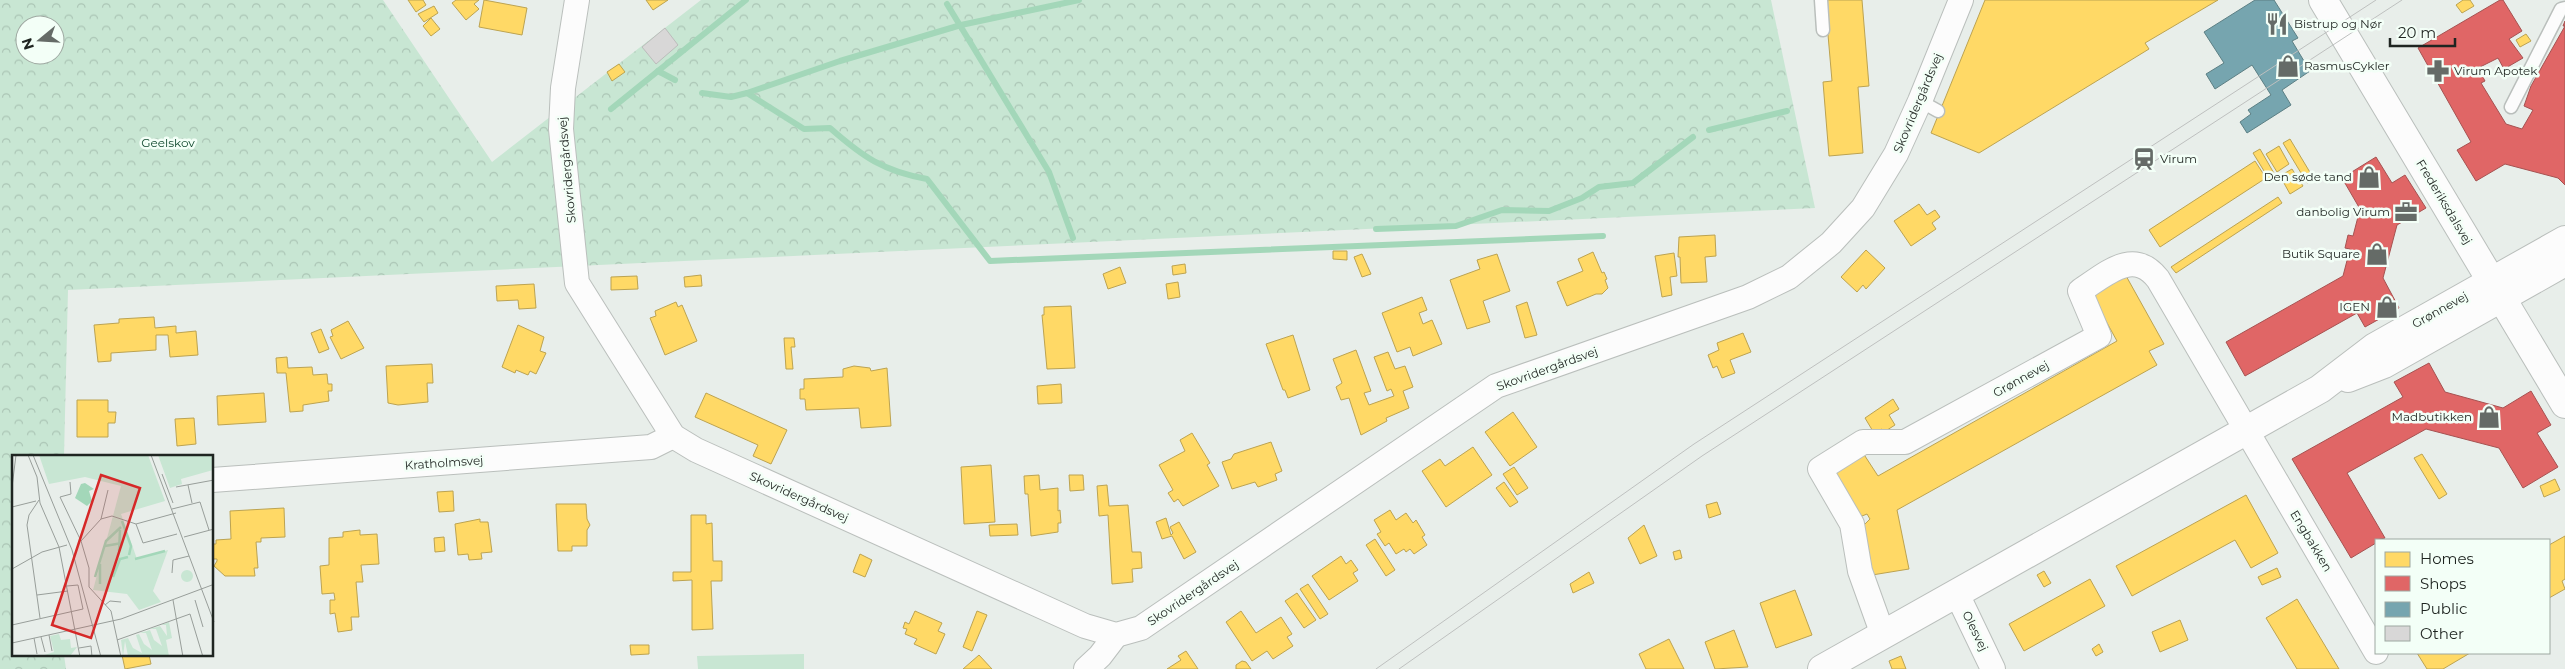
<svg xmlns="http://www.w3.org/2000/svg" width="2565" height="669" font-family="Montserrat,sans-serif">
	<style>
		.park { fill: url(#park-crowns); fill-rule: evenodd }
		.pitch { fill: #c8e6d3 }
		.homes { fill: #ffd966; stroke: #bca351 }
		.shops { fill: #e06666; stroke: #a65251 }
		.public { fill: #76a5af; stroke: #5c7f84 }
		.lines { fill: none; stroke-linecap: round; stroke-linejoin: round }
		.stream { stroke: #a3d7b9; stroke-width: 6 }
		.building { fill: #d8d7d7; stroke: #bcbcbb }
		.lane-casing { stroke: #babfbc; stroke-width: 15 }
		.street-casing { stroke: #babfbc; stroke-width: 26 }
		.secondary-casing { stroke: #babfbc; stroke-width: 30 }
		.lane { stroke: #fcfcfc; stroke-width: 12 }
		.street { stroke: #fcfcfc; stroke-width: 24 }
		.secondary { stroke: #fcfcfc; stroke-width: 28 }
		.tram { stroke: #bec0bf; stroke-width: 1 }
		.labels { text-anchor: middle; stroke-width: 5; stroke-linejoin: round; paint-order: stroke }
		.poi-label { font-size: 12px; fill: #1f2521; stroke: #f3fff7; text-anchor: end }
		.street-label { font-size: 12px; fill: #1f2521; stroke: #f3fff7 }
		.park-label { font-size: 12px; fill: #10492e; stroke: #f3fff7 }
		.inset-river { fill: none; stroke: #a3d7b9; stroke-width: 2.5 }
		.inset-road { fill: none; stroke: #989e9a; stroke-width: 1 }
		.view { fill: #d62828; fill-opacity: 0.15; stroke: #d62828; stroke-width: 2.5 }
		.inset-edge { fill: none; stroke: #1f2521; stroke-width: 2.5 }
	</style>
	<defs>
		<pattern id="park-crowns" width="20" height="18" patternUnits="userSpaceOnUse" patternTransform="scale(1.25)"><rect width="20" height="18" fill="#c8e6d3"/><path d="M2 6a3 3 0 1 1 6 0M12 15a3 3 0 1 1 6 0" fill="none" stroke="#abc5b5"/></pattern>
	</defs>
	<rect width="100%" height="100%" fill="#e8eeea"/>
	<path class="park" d="M0 0H383L492 162 701 0H1771L1815 208 68 290 64 456 14 457V655H64L66 669H0ZM25 25H55V55H25Z"/>
	<polygon class="pitch" points="804,654 804,669 698,669 697,656"/>
	<g class="homes">
		<polygon points="408,0 423,0 426,5 416,12"/>
		<polygon points="456,0 479,0 474,4 479,9 466,20 452,3"/>
		<polygon points="484,0 527,8 522,35 479,27"/>
		<polygon points="646,0 668,0 653,10"/>
		<polygon points="1825,0 1862,0 1869,86 1858,87 1863,153 1829,156 1823,82 1832,81"/>
		<polygon points="1985,0 2218,0 2145,43 2149,49 1979,153 1931,133"/>
		<polygon points="2463,0 2470,0 2474,6 2462,13 2456,5"/>
		<polygon points="434,6 438,13 424,22 418,14"/>
		<polygon points="431,18 440,29 431,36 423,26"/>
		<polygon points="2526,34 2531,41 2520,47 2516,40"/>
		<polygon points="619,64 625,72 612,81 607,72"/>
		<polygon points="2290,139 2314,179 2307,183 2283,143"/>
		<polygon points="2279,146 2289,164 2277,172 2266,154"/>
		<polygon points="2260,149 2275,175 2269,179 2253,153"/>
		<polygon points="2255,161 2266,178 2160,247 2149,230"/>
		<polygon points="2292,169 2303,186 2290,194 2280,176"/>
		<polygon points="2278,197 2282,203 2176,273 2171,267"/>
		<polygon points="1919,204 1927,215 1935,210 1940,217 1932,223 1936,229 1911,246 1894,221"/>
		<polygon points="1715,235 1716,256 1705,257 1707,282 1681,283 1680,257 1678,257 1679,237"/>
		<polygon points="1866,250 1885,268 1866,289 1863,285 1857,292 1841,277"/>
		<polygon points="1333,251 1347,251 1347,260 1333,259"/>
		<polygon points="1593,252 1602,273 1604,272 1607,279 1605,280 1608,288 1602,294 1596,294 1567,306 1557,282 1583,271 1578,259"/>
		<polygon points="1674,253 1677,276 1670,277 1672,295 1662,297 1655,256"/>
		<polygon points="1362,254 1371,274 1362,277 1354,257"/>
		<polygon points="1497,254 1510,291 1483,301 1490,322 1467,329 1450,280 1480,269 1477,260"/>
		<polygon points="1185,264 1186,273 1173,275 1172,266"/>
		<polygon points="1120,267 1126,283 1108,289 1103,274"/>
		<polygon points="2125,274 2164,344 2149,351 2157,365 1897,510 1909,569 1872,575 1862,527 1870,519 1867,514 1857,518 1830,473 1863,453 1878,476 2117,341 2091,294"/>
		<polygon points="701,275 702,286 685,287 684,277"/>
		<polygon points="637,276 638,289 611,290 611,277"/>
		<polygon points="1178,282 1180,297 1168,299 1166,284"/>
		<polygon points="534,284 536,308 519,309 518,300 497,301 496,286"/>
		<polygon points="1422,297 1427,310 1419,313 1423,324 1432,320 1442,344 1413,356 1410,347 1397,352 1382,313"/>
		<polygon points="676,302 678,307 682,305 697,341 665,355 650,318 656,316 655,311"/>
		<polygon points="1527,302 1537,335 1525,338 1516,306"/>
		<polygon points="1071,306 1075,368 1047,369 1042,315 1044,315 1044,307"/>
		<polygon points="154,317 155,328 176,326 176,333 196,331 198,355 170,357 168,335 156,335 156,350 111,353 111,361 98,362 94,325 119,323 119,319"/>
		<polygon points="348,321 364,348 341,359 330,337 333,336 331,330"/>
		<polygon points="518,325 544,337 540,351 546,353 536,374 530,371 528,375 516,370 515,373 502,367"/>
		<polygon points="321,329 329,349 319,353 311,333"/>
		<polygon points="1743,333 1751,352 1730,360 1735,373 1722,378 1717,366 1713,368 1708,355 1719,350 1717,343"/>
		<polygon points="1293,335 1310,390 1288,398 1285,390 1283,390 1266,344"/>
		<polygon points="784,338 794,338 795,347 791,347 793,369 786,369"/>
		<polygon points="1356,350 1371,391 1364,393 1369,405 1394,396 1391,389 1387,391 1374,357 1388,352 1395,369 1405,366 1413,387 1403,391 1409,408 1386,418 1387,421 1361,435 1349,398 1341,400 1336,387 1342,383 1333,359"/>
		<polygon points="287,357 288,368 312,367 313,375 327,374 328,384 332,384 332,391 328,391 329,401 303,405 303,411 290,412 286,373 277,373 276,358"/>
		<polygon points="432,364 433,383 427,383 428,402 398,405 388,403 386,366"/>
		<polygon points="854,366 870,368 871,371 887,368 891,426 861,428 859,408 806,410 805,399 800,399 800,389 804,389 804,379 843,377 843,369"/>
		<polygon points="1061,384 1062,403 1038,404 1037,386"/>
		<polygon points="264,393 266,422 218,425 217,396"/>
		<polygon points="706,393 787,430 771,464 753,456 758,445 695,417"/>
		<polygon points="1893,399 1899,409 1889,415 1895,425 1884,432 1882,429 1874,433 1865,418"/>
		<polygon points="77,400 108,400 108,412 116,412 115,423 108,423 108,437 77,437"/>
		<polygon points="1513,412 1537,447 1510,466 1485,432"/>
		<polygon points="194,418 196,444 177,446 175,419"/>
		<polygon points="1192,433 1210,463 1207,465 1219,486 1183,506 1178,499 1174,502 1168,493 1173,490 1159,465 1185,451 1180,440"/>
		<polygon points="1271,442 1282,471 1275,474 1277,480 1258,487 1255,482 1232,489 1222,462 1231,459 1234,454"/>
		<polygon points="1473,447 1492,475 1446,507 1422,471 1440,459 1445,466"/>
		<polygon points="2422,454 2447,494 2439,499 2414,458"/>
		<polygon points="991,465 995,522 964,524 961,467"/>
		<polygon points="1514,467 1528,488 1517,495 1503,474"/>
		<polygon points="1039,475 1040,490 1058,488 1058,511 1060,510 1061,523 1058,523 1058,532 1031,536 1028,494 1025,494 1024,476"/>
		<polygon points="1069,475 1083,475 1084,490 1070,491"/>
		<polygon points="2555,479 2560,490 2544,497 2540,486"/>
		<polygon points="1504,482 1518,502 1510,507 1496,488"/>
		<polygon points="1107,485 1109,506 1128,505 1132,552 1141,552 1142,568 1132,569 1133,582 1112,584 1108,515 1099,516 1097,486"/>
		<polygon points="453,491 454,511 439,512 437,492"/>
		<polygon points="2246,495 2278,553 2251,568 2235,540 2132,596 2116,566"/>
		<polygon points="1717,502 1721,514 1709,518 1706,505"/>
		<polygon points="556,504 586,504 587,519 590,525 587,530 587,546 572,546 572,551 558,551"/>
		<polygon points="284,508 285,537 261,538 261,542 256,542 258,568 254,568 255,576 225,576 214,566 217,561 217,559 213,559 212,544 216,544 216,540 231,539 230,511"/>
		<polygon points="1390,510 1396,520 1406,513 1413,523 1416,520 1425,535 1422,537 1427,545 1414,554 1410,549 1406,552 1404,549 1396,554 1389,543 1385,546 1377,534 1381,532 1374,520"/>
		<polygon points="691,515 706,515 706,524 712,523 713,561 722,561 722,581 711,581 713,629 692,630 692,580 673,581 673,572 691,572"/>
		<polygon points="1166,518 1171,535 1173,533 1170,527 1179,522 1196,552 1184,559 1172,536 1162,539 1156,522"/>
		<polygon points="480,519 480,522 488,522 492,552 481,553 482,559 469,560 468,554 458,555 455,524"/>
		<polygon points="1017,524 1018,535 990,536 989,525"/>
		<polygon points="1644,525 1657,556 1640,564 1628,538"/>
		<polygon points="360,530 360,535 377,534 379,564 361,565 363,582 356,582 359,617 351,617 352,630 338,632 335,613 330,614 330,600 335,600 334,593 322,594 320,566 329,565 329,538 343,537 343,532"/>
		<polygon points="2565,536 2565,579 2562,581 2565,589 2549,598 2549,545"/>
		<polygon points="444,537 445,551 435,552 434,538"/>
		<polygon points="1375,539 1395,570 1386,576 1366,545"/>
		<polygon points="1680,550 1682,558 1675,560 1673,552"/>
		<polygon points="860,554 872,560 865,577 853,572"/>
		<polygon points="1341,556 1346,564 1351,560 1358,570 1353,573 1358,581 1329,600 1312,576"/>
		<polygon points="2277,568 2281,577 2262,585 2258,577"/>
		<polygon points="2044,571 2051,583 2044,587 2037,575"/>
		<polygon points="1589,572 1594,583 1573,593 1570,584"/>
		<polygon points="2090,579 2105,606 2024,651 2009,624"/>
		<polygon points="1308,584 1328,614 1320,619 1300,589"/>
		<polygon points="1795,590 1812,635 1776,648 1760,603"/>
		<polygon points="1297,593 1316,620 1304,628 1285,601"/>
		<polygon points="2297,599 2339,669 2297,669 2266,618"/>
		<polygon points="915,611 942,623 938,631 945,634 936,654 914,644 917,639 905,634 907,629 903,628 905,622 909,624"/>
		<polygon points="977,611 987,615 972,651 963,647"/>
		<polygon points="1241,611 1256,633 1281,617 1292,634 1287,637 1293,646 1273,659 1267,651 1252,661 1226,622"/>
		<polygon points="2180,620 2188,640 2160,652 2152,632"/>
		<polygon points="1734,630 1748,667 1715,669 1705,642"/>
		<polygon points="1669,639 1684,669 1646,669 1639,654"/>
		<polygon points="2099,644 2103,652 2096,656 2092,649"/>
		<polygon points="630,645 649,645 649,654 631,655"/>
		<polygon points="1186,651 1198,669 1167,669 1181,660 1178,656"/>
		<polygon points="2417,653 2470,653 2443,669 2427,669"/>
		<polygon points="122,655 149,655 151,664 125,669"/>
		<polygon points="979,655 992,669 963,669"/>
		<polygon points="1901,656 1906,669 1892,669 1889,661"/>
		<polygon points="1242,661 1246,662 1251,669 1236,669 1236,665"/>
	</g>
	<g class="shops">
		<polygon points="2500,0 2503,0 2522,31 2509,39 2523,58 2504,69 2498,58 2478,68 2485,81 2481,83 2506,124 2522,129 2533,110 2524,106 2531,86 2565,26 2563,26 2565,21 2565,185 2558,178 2505,164 2476,181 2457,150 2471,142 2418,48"/>
		<polygon points="2376,157 2392,183 2405,175 2426,208 2397,225 2383,278 2399,308 2365,327 2357,313 2245,376 2226,342 2343,276 2350,249 2345,248 2348,235 2353,236 2360,209 2342,178"/>
		<polygon points="2429,363 2445,392 2503,408 2531,391 2551,425 2537,433 2558,467 2523,488 2499,448 2426,429 2347,473 2385,538 2376,540 2376,543 2351,558 2292,459 2403,397 2394,382"/>
	</g>
	<polygon class="public" points="2255,0 2274,0 2298,38 2292,41 2310,71 2282,90 2291,105 2247,133 2240,122 2251,114 2248,110 2271,95 2252,65 2215,89 2206,74 2224,63 2204,32"/>
	<g class="lines">
		<g class="stream">
			<polyline points="947,4 1049,172 1073,238"/>
			<polyline points="658,71 675,80"/>
			<path d="M702 93 731 97 747 93 804 129 830 128C863 157 883 171 927 179L990 261 1603 236"/>
			<polyline points="747,93 840,61 961,25 1079,0"/>
			<polyline points="611,109 746,0"/>
			<polyline points="1709,130 1787,111"/>
			<polyline points="1376,229 1456,226 1502,210 1549,211 1582,198 1599,187 1633,183 1693,137"/>
		</g>
	</g>
	<polygon class="building" points="665,28 678,45 656,64 642,47"/>
	<g class="lines">
		<defs>
			<g id="lane">
				<polyline points="1821,0 1823,30"/>
				<polyline points="1920,101 1938,111"/>
				<polyline points="2511,107 2561,9 2565,8"/>
			</g>
			<g id="street">
				<polyline points="577,0 563,88 561,129 577,283 673,436 696,450 1085,626 1116,635 1141,628 1496,386 1748,297 1789,277 1831,243 1863,208 1896,154 1920,101 1961,0"/>
				<polyline points="212,480 651,447 673,436"/>
				<polyline points="1957,594 1993,669"/>
				<path d="M1883 635 1860 571 1852 524 1820 469 1863 442H1905L2099 336 2080 291C2105 275 2133 247 2158 279L2376 652"/>
				<polyline points="1086,669 1100,656 1116,635"/>
			</g>
			<g id="secondary">
				<polyline points="2323,0 2565,404"/>
				<polyline points="2348,378 2384,364 2565,262"/>
				<polyline points="1822,669 2320,389 2375,347 2565,240"/>
			</g>
		</defs>
		<use href="#lane" class="lane-casing"/>
		<use href="#street" class="street-casing"/>
		<use href="#secondary" class="secondary-casing"/>
		<use href="#lane" class="lane"/>
		<use href="#street" class="street"/>
		<use href="#secondary" class="secondary"/>
		<g class="tram">
			<polyline points="1376,669 1694,444 2376,0"/>
			<polyline points="1399,669 1702,456 2402,0"/>
		</g>
	</g>
	<defs>
		<symbol id="restaurant-bare" viewBox="-9 -9 18 18"><path d="M-5-6h1v4h1v-4h1v4h1v-4h1v5L-1.5 .5V6h-2V.5L-5-1ZM5-6V6H3V1.5H1.5Q1.5-4 5-6Z" fill="#656b67" stroke="#f3fff7" stroke-width="2.5" paint-order="stroke"/></symbol>
		<symbol id="shop-bare" viewBox="-9 -9 18 18"><path d="M-5-2.5h2.3a2.7 3.5 0 0 1 5.4 0H5L5.5 6h-11ZM-1.5-2.5h3a1.5 2.3 0 0 0-3 0Z" fill="#656b67" stroke="#f3fff7" stroke-width="2.5" paint-order="stroke"/></symbol>
		<symbol id="pharmacy-bare" viewBox="-9 -9 18 18"><path d="M-2-6h4v4h4v4h-4v4h-4v-4h-4v-4h4Z" fill="#656b67" stroke="#f3fff7" stroke-width="2.5" paint-order="stroke"/></symbol>
		<symbol id="station-bare" viewBox="-9 -9 18 18"><path d="M-3-6H3Q5-6 5-4V2Q5 4 3 4L4.5 6H3L1.5 4h-3L-3 6H-4.5L-3 4Q-5 4-5 2V-4Q-5-6-3-6ZM-3.5-4v3h7v-3ZM-3.5 1v1.5H-2V1ZM2 1v1.5H3.5V1Z" fill="#656b67" stroke="#f3fff7" stroke-width="2.5" paint-order="stroke"/></symbol>
		<symbol id="office-bare" viewBox="-9 -9 18 18"><path d="M-6-3h4V-5.5h4V-3h4V5H-6ZM-1-4.5V-3h2v-1.5ZM-6 0V1H6V0Z" fill="#656b67" stroke="#f3fff7" stroke-width="2.5" paint-order="stroke"/></symbol>
	</defs>
	<g fill-rule="evenodd">
		<use href="#restaurant-bare" x="2261" y="8" width="32" height="32"/>
		<use href="#shop-bare" x="2272" y="50" width="32" height="32"/>
		<use href="#pharmacy-bare" x="2422" y="55" width="32" height="32"/>
		<use href="#station-bare" x="2128" y="143" width="32" height="32"/>
		<use href="#shop-bare" x="2353" y="161" width="32" height="32"/>
		<use href="#office-bare" x="2390" y="196" width="32" height="32"/>
		<use href="#shop-bare" x="2361" y="238" width="32" height="32"/>
		<use href="#shop-bare" x="2371" y="291" width="32" height="32"/>
		<use href="#shop-bare" x="2473" y="401" width="32" height="32"/>
	</g>
	<g class="labels">
		<g class="poi-label">
			<text x="2294" y="28" text-anchor="start">Bistrup og Nør</text>
			<text x="2304" y="70" text-anchor="start">RasmusCykler</text>
			<text x="2454" y="75" text-anchor="start">Virum Apotek</text>
			<text x="2160" y="163" text-anchor="start">Virum</text>
			<text x="2352" y="181">Den søde tand</text>
			<text x="2390" y="216">danbolig Virum</text>
			<text x="2360" y="258">Butik Square</text>
			<text x="2370" y="311">IGEN</text>
			<text x="2472" y="421">Madbutikken</text>
		</g>
		<g class="street-label">
			<text transform="translate(1918 103) rotate(-67)" y="4">Skovridergårdsvej</text>
			<text transform="translate(567 170) rotate(-95)" y="4">Skovridergårdsvej</text>
			<text transform="translate(2444 202) rotate(59)" y="4">Frederiksdalsvej</text>
			<text transform="translate(2440 310) rotate(-29)" y="4">Grønnevej</text>
			<text transform="translate(1547 369) rotate(-20)" y="4">Skovridergårdsvej</text>
			<text transform="translate(2021 379) rotate(-29)" y="4">Grønnevej</text>
			<text transform="translate(444 463) rotate(-4)" y="4">Kratholmsvej</text>
			<text transform="translate(799 497) rotate(24)" y="4">Skovridergårdsvej</text>
			<text transform="translate(2311 541) rotate(59)" y="4">Engbakken</text>
			<text transform="translate(1193 593) rotate(-34)" y="4">Skovridergårdsvej</text>
			<text transform="translate(1975 631) rotate(64)" y="4">Olesvej</text>
		</g>
		<g class="park-label">
			<text x="168" y="147">Geelskov</text>
		</g>
	</g>
	<g transform="translate(12 455)">
		<rect width="201" height="201" fill="#e8eeea"/>
		<path d="M169 121a6 6 0 1 1 12 0a6 6 0 1 1-12 0ZM157 167 160 183 154 185 157 201H116L113 186 111 201 109 185 116 183 121 193 130 198 124 180 127 179 132 189 140 195 134 178H128L138 175 142 185 150 191 144 174H138L148 171 155 181 154 170H149Z" fill="#c8e6d3"/>
		<path d="M27 0H136L153 46 109 59 125 104 156 95 141 136 149 147 127 155 115 139 81 135 109 31 73 22 37 29ZM146 0H201V15L169 24 170 29 158 33ZM47 179 49 185 58 184 59 193 65 192 58 201 26 202 42 197 38 181Z" fill="#c8e6d3"/>
		<path d="M73 28 82 34 77 36 80 46 75 51 63 43 69 29Z" fill="#a3d7b9"/>
		<path class="inset-river" d="M110 66 119 91 117 100M93 91 110 88M107 96 108 75M123 104 153 96M83 122 94 86 109 72M101 122 108 104 116 102M88 129V109"/>
		<path class="inset-road" d="M16 0 25 22 28 48 47 92 68 202M21 0 60 95 89 202M139 0 202 167M150 19 161 48M58 27 59 39 48 42 69 86M176 30 180 48M0 32 4 0M164 32 202 25M27 45 17 60 15 70 28 163M0 52 24 46M160 54 188 47 197 75M89 64 96 35M124 69 131 88 165 79M172 82 202 74M0 114 30 97 55 90M160 118 161 105 177 101M25 140 56 136M161 145 171 202M183 145 191 172M93 150 98 146 109 147M0 170 71 154 66 130 55 131M37 180 40 196M29 182 33 197M22 183 25 199M105 185 178 159 191 202M0 188 109 164 200 130M67 193 79 191 80 202M109 202 99 156 77 132V113L69 86 89 64 100 61 124 69 164 58"/>
		<path class="view" d="M89 20 128 33 79 183 40 170Z"/>
		<rect width="201" height="201" class="inset-edge"/>
	</g>
	<rect x="2375" y="539" width="175" height="115" fill="#f3fff7" stroke="#9ea8a1"/>
	<rect x="2385" y="552" width="25" height="15" fill="#ffd966" stroke="#9ea8a1"/>
	<text x="2420" y="564" font-size="15" fill="#1f2521">Homes</text>
	<rect x="2385" y="576" width="25" height="15" fill="#e06666" stroke="#9ea8a1"/>
	<text x="2420" y="589" font-size="15" fill="#1f2521">Shops</text>
	<rect x="2385" y="602" width="25" height="15" fill="#76a5af" stroke="#9ea8a1"/>
	<text x="2420" y="614" font-size="15" fill="#1f2521">Public</text>
	<rect x="2385" y="626" width="25" height="15" fill="#d8d7d7" stroke="#9ea8a1"/>
	<text x="2420" y="639" font-size="15" fill="#1f2521">Other</text>
	<g transform="translate(40 40) rotate(252)"><circle r="24" fill="#f3fff7" stroke="#9ea8a1"/>
	<path d="M0-4L9 19L0 12L-9 19Z" fill="#656b67"/>
	<text y="-8" font-size="14" font-weight="bold" text-anchor="middle" fill="#1f2521">N</text>
	</g>
	<path d="M2390 38v8h65v-8" fill="none" stroke="#1f2521" stroke-width="2.5"/>
	<text x="2398" y="38" font-size="15" fill="#1f2521" stroke="#f3fff7" stroke-width="4" paint-order="stroke">20 m</text>
</svg>
